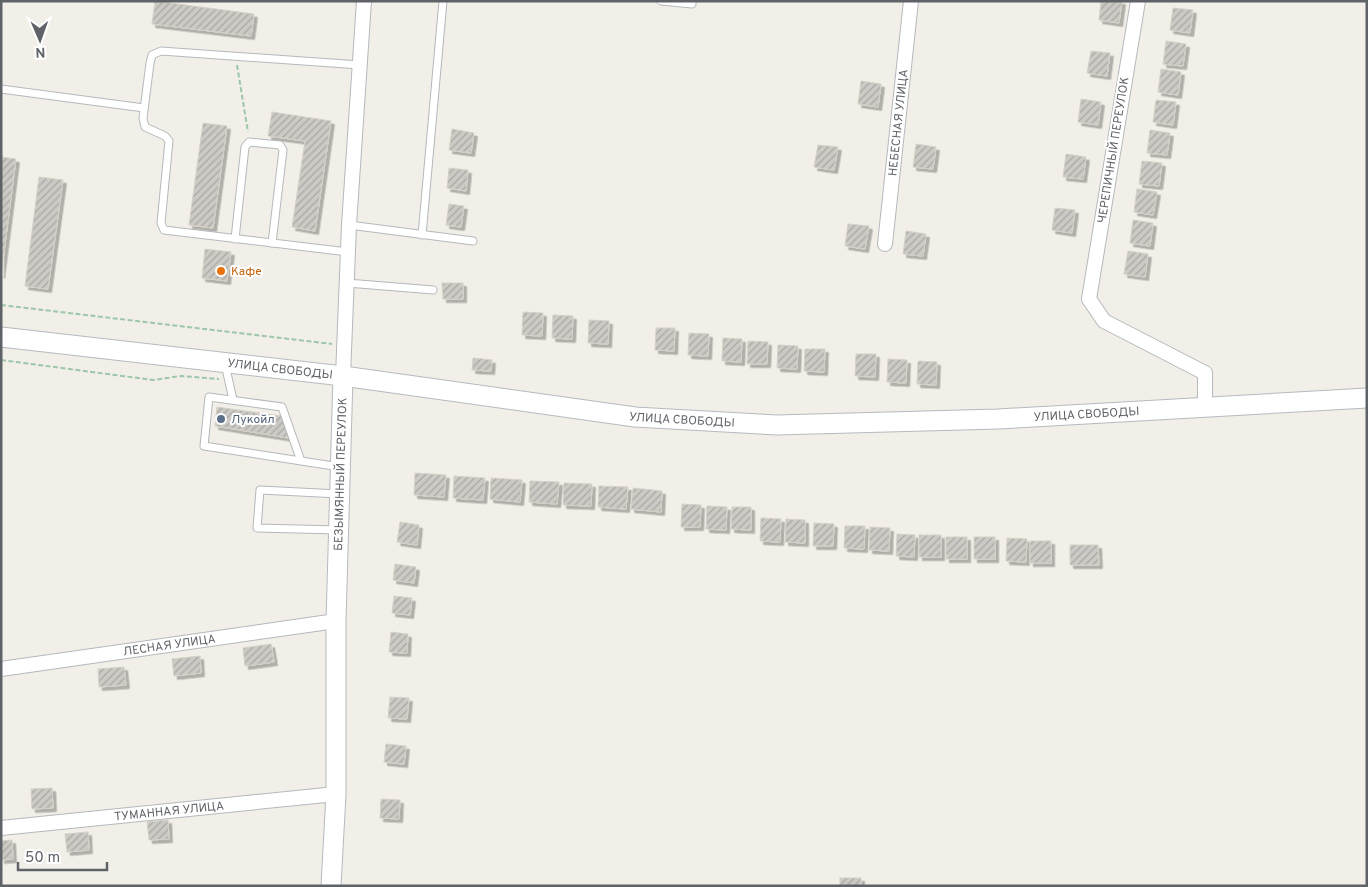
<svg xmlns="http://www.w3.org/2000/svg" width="1368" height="887" font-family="Overpass,sans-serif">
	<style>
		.building { fill: url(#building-hatch); stroke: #d6d1c6; filter: url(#shadow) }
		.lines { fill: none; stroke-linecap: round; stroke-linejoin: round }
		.service-casing { stroke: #b5b8bc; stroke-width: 9 }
		.minor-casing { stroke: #b5b8bc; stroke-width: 16 }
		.secondary-casing { stroke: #b6babf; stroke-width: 21 }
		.path { stroke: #9cc7a9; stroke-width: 2; stroke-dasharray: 5 2.5; stroke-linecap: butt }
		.service { stroke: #fff; stroke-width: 7 }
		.minor { stroke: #fff; stroke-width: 14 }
		.secondary { stroke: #fff; stroke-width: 19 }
		.food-dot { fill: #e8710a; stroke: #fff; stroke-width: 2 }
		.service-dot { fill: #5c6f8a; stroke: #fff; stroke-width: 2 }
		.labels { text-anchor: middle; stroke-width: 4; stroke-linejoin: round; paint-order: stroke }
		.street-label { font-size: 12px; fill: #5f6368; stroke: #fff }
		.food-label { font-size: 12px; fill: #c56008; stroke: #fff; text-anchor: start }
		.service-label { font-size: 12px; fill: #4e5e75; stroke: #fff; text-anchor: start }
	</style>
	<defs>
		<pattern id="building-hatch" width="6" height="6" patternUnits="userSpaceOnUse" patternTransform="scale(1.25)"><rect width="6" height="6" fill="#cccac5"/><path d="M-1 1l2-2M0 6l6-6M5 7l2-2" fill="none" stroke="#a9a8a4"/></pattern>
		<filter id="shadow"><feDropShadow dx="3.5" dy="3.5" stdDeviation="0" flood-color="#0004"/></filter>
	</defs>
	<rect width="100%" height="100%" fill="#f1efe8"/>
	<g class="building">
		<polygon points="155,1 254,14 251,36 152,24"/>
		<polygon points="1101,1 1122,1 1119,23 1099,20"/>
		<polygon points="1173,8 1193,10 1190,33 1170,30"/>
		<polygon points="1166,41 1186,44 1183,66 1163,64"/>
		<polygon points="1091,51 1110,53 1107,76 1087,73"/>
		<polygon points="1161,69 1181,72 1178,95 1158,92"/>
		<polygon points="861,81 881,84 878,107 858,104"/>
		<polygon points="1081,99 1101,102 1098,125 1078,122"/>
		<polygon points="1156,100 1176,102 1173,125 1153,122"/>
		<polygon points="272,112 331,121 315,231 292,227 305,141 268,136"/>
		<polygon points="203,123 227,126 213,228 189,225"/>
		<polygon points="452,129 474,133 471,153 449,150"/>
		<polygon points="1150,130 1170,133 1167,155 1147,153"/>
		<polygon points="916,144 936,147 933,169 913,167"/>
		<polygon points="818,145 838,147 834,170 814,167"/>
		<polygon points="1066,154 1086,157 1083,179 1063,177"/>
		<polygon points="1,157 16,159 1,275"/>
		<polygon points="1142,161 1162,163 1159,186 1139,184"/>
		<polygon points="449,168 468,170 466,191 447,188"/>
		<polygon points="39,177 63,180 48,289 25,286"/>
		<polygon points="1137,189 1157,192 1153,215 1134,212"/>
		<polygon points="449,204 464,206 461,227 446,225"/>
		<polygon points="1055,208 1075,210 1072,233 1052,230"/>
		<polygon points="1133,220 1153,223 1150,246 1130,243"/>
		<polygon points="848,224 869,226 865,249 845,246"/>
		<polygon points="906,231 926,234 923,256 903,254"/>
		<polygon points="205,249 231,252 227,281 202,278"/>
		<polygon points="1128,251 1148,254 1145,277 1124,274"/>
		<polygon points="442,283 463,283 463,299 443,299"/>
		<polygon points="523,312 543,313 542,336 522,335"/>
		<polygon points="553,315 573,316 572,339 552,338"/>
		<polygon points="589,320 609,321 608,344 588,343"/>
		<polygon points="656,328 675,328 674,351 655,350"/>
		<polygon points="689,333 709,334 708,356 688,355"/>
		<polygon points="723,338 742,339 741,362 722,361"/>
		<polygon points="748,341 768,342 767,364 747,364"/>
		<polygon points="778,345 798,346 797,369 777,368"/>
		<polygon points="805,349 825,349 824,372 804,371"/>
		<polygon points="856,354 876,354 875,377 855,376"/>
		<polygon points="473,358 492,360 491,371 472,370"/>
		<polygon points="888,359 907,360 906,383 887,382"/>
		<polygon points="918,361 937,362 936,385 917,384"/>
		<polygon points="217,407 282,416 289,438 215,426"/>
		<polygon points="415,473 446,475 444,497 414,495"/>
		<polygon points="454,476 485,478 483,500 453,498"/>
		<polygon points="491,478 522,480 520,502 490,499"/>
		<polygon points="530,481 559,482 557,504 529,502"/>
		<polygon points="564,483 592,484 591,506 563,505"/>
		<polygon points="599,486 628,487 626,509 598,507"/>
		<polygon points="633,488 662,491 661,512 631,509"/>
		<polygon points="682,504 701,505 700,527 681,527"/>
		<polygon points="707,506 727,507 726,530 706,529"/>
		<polygon points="732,507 751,507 751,530 731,529"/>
		<polygon points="761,518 781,519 780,542 760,541"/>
		<polygon points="786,519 805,520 805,543 785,542"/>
		<polygon points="400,522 419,525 417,545 397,542"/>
		<polygon points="814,523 834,524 833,546 813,546"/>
		<polygon points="845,526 865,526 864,549 844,548"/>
		<polygon points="870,527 890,528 889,551 869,550"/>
		<polygon points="897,534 915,535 914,557 896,556"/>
		<rect x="919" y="535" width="22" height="22"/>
		<rect x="946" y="537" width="21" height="22"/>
		<rect x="974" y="537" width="21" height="22"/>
		<polygon points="1007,538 1027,539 1026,562 1006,561"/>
		<rect x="1030" y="541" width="21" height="22"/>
		<polygon points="1070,545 1098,545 1099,565 1070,565"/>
		<polygon points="395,564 416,567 414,583 393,580"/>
		<polygon points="394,596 412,598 410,615 392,613"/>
		<polygon points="391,632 408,634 407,653 389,652"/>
		<polygon points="271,644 274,662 245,666 243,648"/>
		<polygon points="200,656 201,673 174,676 172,659"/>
		<polygon points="124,667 126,685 99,687 98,669"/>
		<polygon points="390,697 409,698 407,719 388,718"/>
		<polygon points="386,744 406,746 404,764 384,762"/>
		<polygon points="52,788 53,808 32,809 31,789"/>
		<polygon points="381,799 400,800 399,819 380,818"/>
		<polygon points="168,820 169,839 149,840 147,822"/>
		<polygon points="88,832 89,850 67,852 65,834"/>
		<polygon points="12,840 13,859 1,860 1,841"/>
		<rect x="840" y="878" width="21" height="8"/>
	</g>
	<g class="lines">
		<defs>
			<g id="service">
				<polyline points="661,1 692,4 692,1"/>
				<polyline points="1,89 144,108"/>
				<polyline points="349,225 473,241"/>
				<polyline points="422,235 443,1"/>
				<polyline points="235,239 245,147 249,142 280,145 283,150 272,243"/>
				<polyline points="348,252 164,230 161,223 169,141 165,136 145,127 143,118 150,63 152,55 161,51 360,65"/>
				<polyline points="347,283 433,290"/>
				<polyline points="225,364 233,400"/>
				<polyline points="301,461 282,407 209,397 204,446 340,467"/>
				<polyline points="338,530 257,528 260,490 339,494"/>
			</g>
			<g id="minor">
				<polyline points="1138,1 1089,299 1104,321 1205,373 1205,407"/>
				<path id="s1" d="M885 244 911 1"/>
				<polyline points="343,376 349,225 364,1"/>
				<path id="s2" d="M1 669 336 621"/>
				<path id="s3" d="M1 828 336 794"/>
			</g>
			<g id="secondary">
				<path id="s4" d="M1 337 343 376 635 417 777 425 998 419 1367 398"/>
				<path id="s5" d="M331 886 336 794V621L343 376"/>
			</g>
		</defs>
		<use href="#service" class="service-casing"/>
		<use href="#minor" class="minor-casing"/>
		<use href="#secondary" class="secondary-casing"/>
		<g class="path">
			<polyline points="237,65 248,132"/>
			<polyline points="1,305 332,344"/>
			<polyline points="1,360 153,380 181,376 219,379"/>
		</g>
		<use href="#service" class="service"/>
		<use href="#minor" class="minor"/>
		<use href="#secondary" class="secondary"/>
	</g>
	<circle class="food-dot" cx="221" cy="271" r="5"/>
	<circle class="service-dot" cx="221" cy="419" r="5"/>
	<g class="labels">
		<g class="street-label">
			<text dy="4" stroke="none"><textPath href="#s1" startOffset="122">НЕБЕСНАЯ УЛИЦА</textPath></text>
			<text transform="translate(1113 150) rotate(-81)" y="4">ЧЕРЕПИЧНЫЙ ПЕРЕУЛОК</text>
			<text dy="4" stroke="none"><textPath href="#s4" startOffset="281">УЛИЦА СВОБОДЫ</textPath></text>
			<text dy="4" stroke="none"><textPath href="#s4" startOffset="1091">УЛИЦА СВОБОДЫ</textPath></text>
			<text dy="4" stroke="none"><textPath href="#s4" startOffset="686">УЛИЦА СВОБОДЫ</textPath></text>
			<text dy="4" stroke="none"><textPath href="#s5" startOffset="412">БЕЗЫМЯННЫЙ ПЕРЕУЛОК</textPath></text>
			<text dy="4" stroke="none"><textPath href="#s2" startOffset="170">ЛЕСНАЯ УЛИЦА</textPath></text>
			<text dy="4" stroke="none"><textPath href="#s3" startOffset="169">ТУМАННАЯ УЛИЦА</textPath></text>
		</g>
		<g class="food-label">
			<text x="231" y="275">Кафе</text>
		</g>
		<g class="service-label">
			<text x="231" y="423">Лукойл</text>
		</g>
	</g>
	<rect width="1368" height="887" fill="none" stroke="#5f6368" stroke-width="5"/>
	<g transform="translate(40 40) rotate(178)" stroke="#ffffff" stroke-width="4" paint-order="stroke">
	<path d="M0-4L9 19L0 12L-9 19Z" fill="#5f6368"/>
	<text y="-8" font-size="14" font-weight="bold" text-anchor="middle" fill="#5f6368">N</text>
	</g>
	<path d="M18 862v8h89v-8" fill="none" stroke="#5f6368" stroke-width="2.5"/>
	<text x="25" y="862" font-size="15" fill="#5f6368" stroke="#ffffff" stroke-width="4" paint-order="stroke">50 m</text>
</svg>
